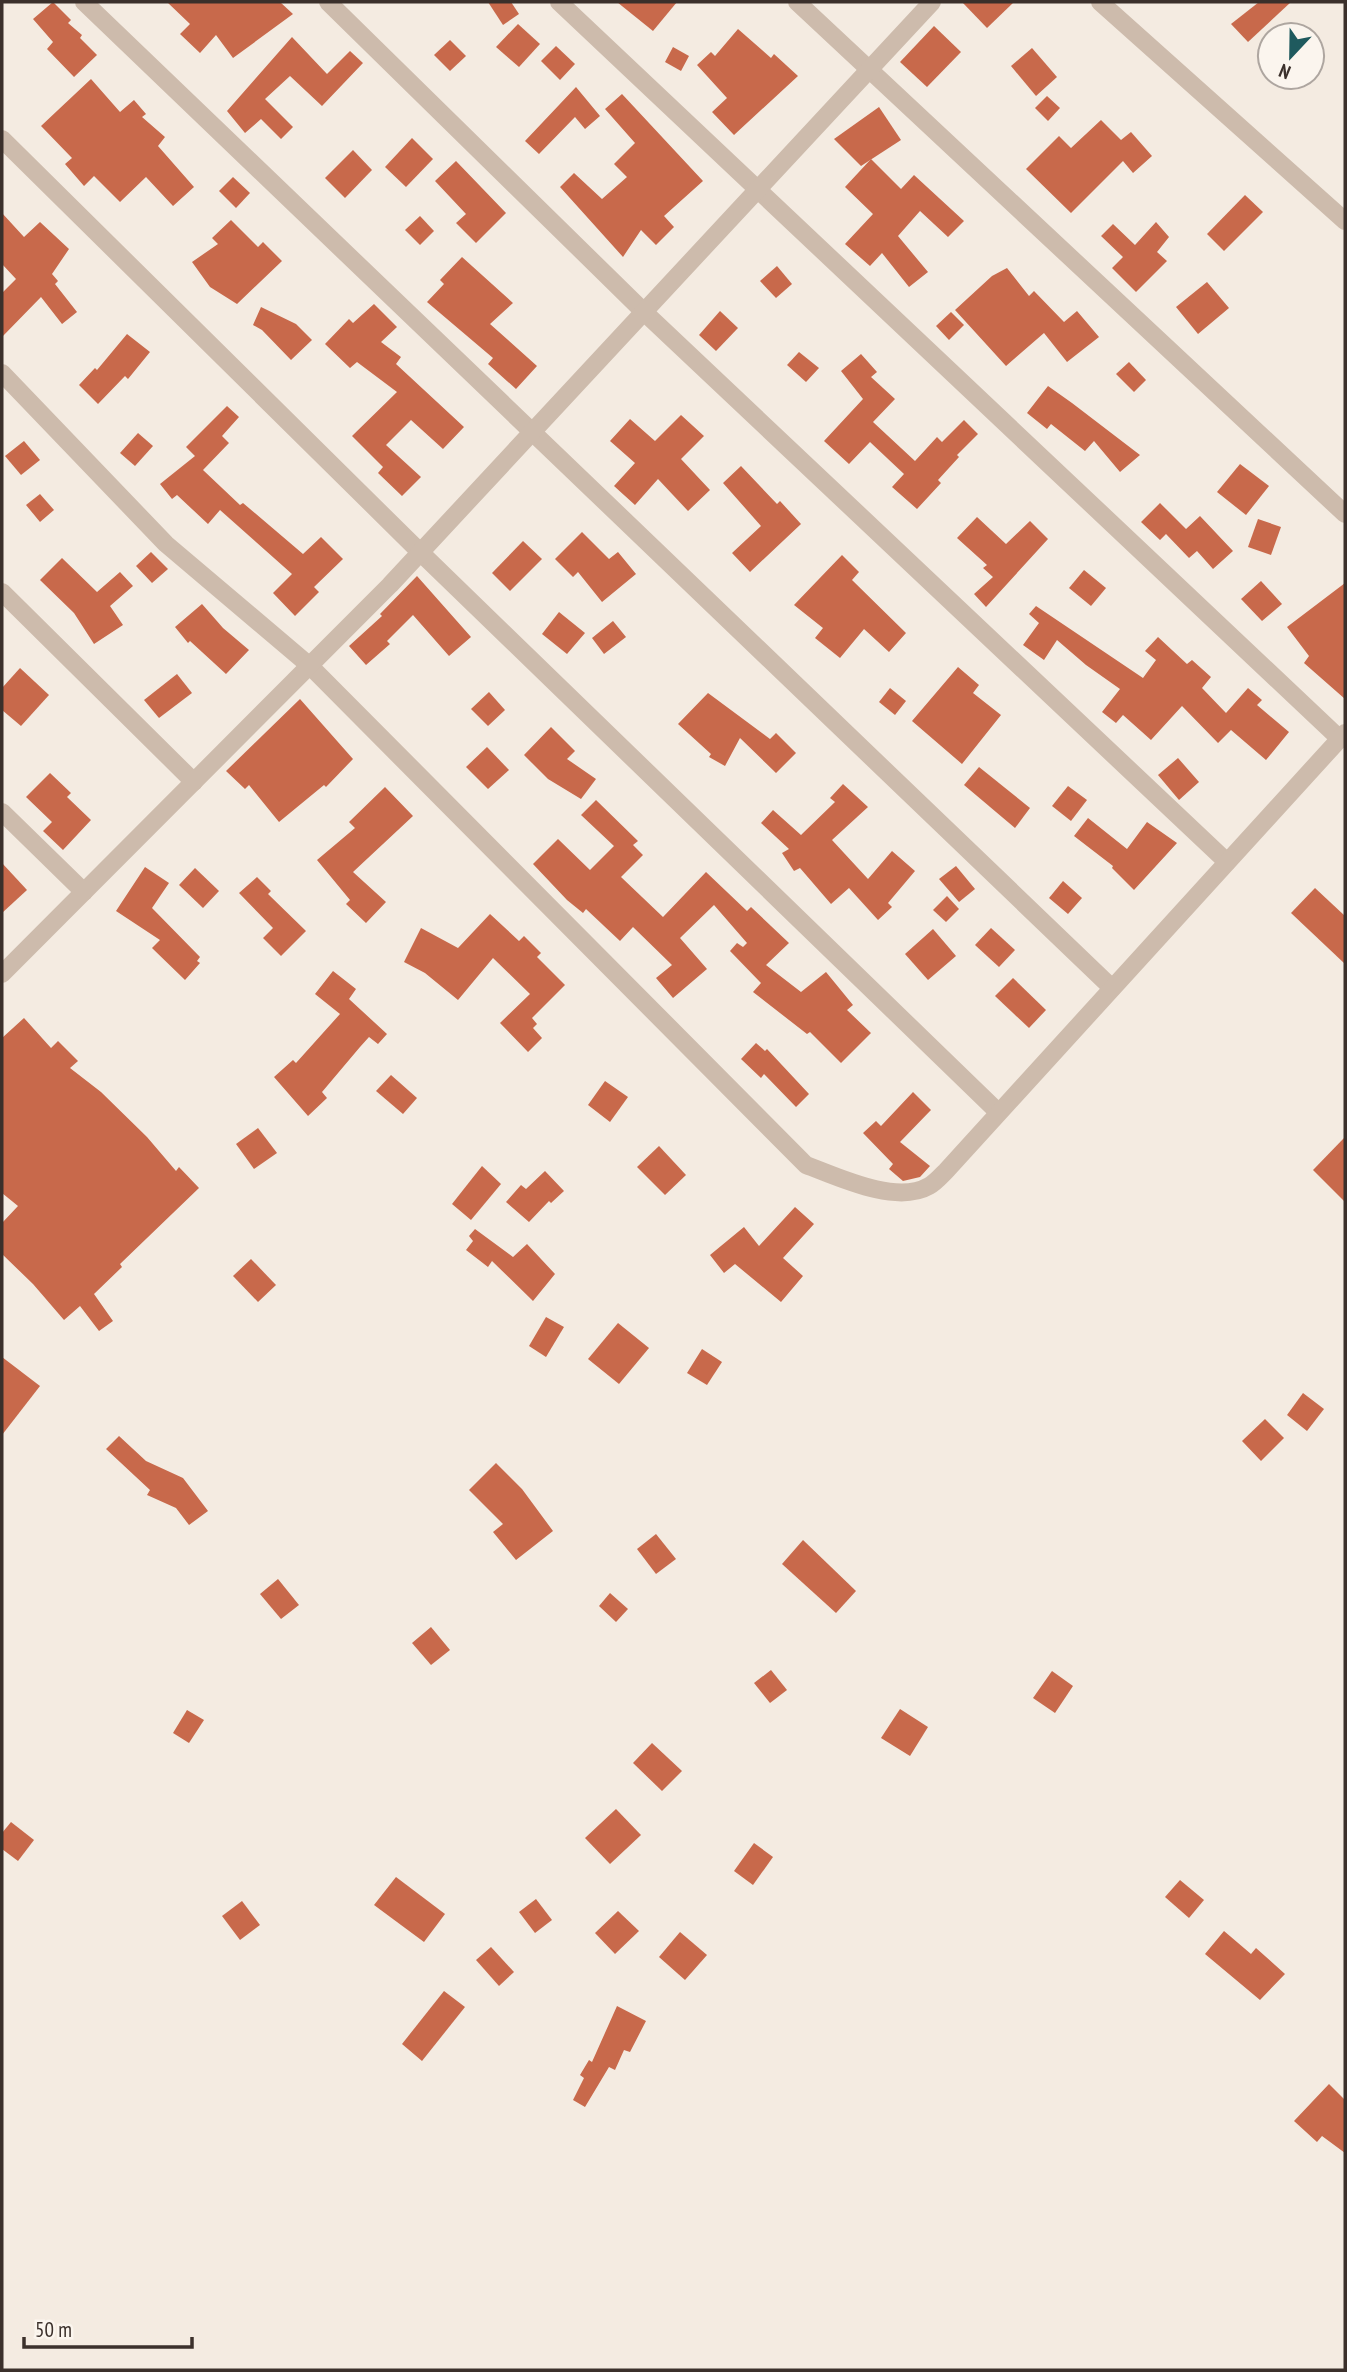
<svg xmlns="http://www.w3.org/2000/svg" width="1347" height="2372" font-family="'PT Sans Narrow',sans-serif">
	<style>
		.building { fill: #c8694b }
		.lines { fill: none; stroke-linecap: round; stroke-linejoin: round }
		.minor { stroke: #cdbbac; stroke-width: 18 }
	</style>
	<rect width="100%" height="100%" fill="#f4ebe1"/>
	<g class="building">
		<polygon points="53,2 71,20 68,23 82,35 80,38 97,55 74,77 47,49 53,42 33,19"/>
		<polygon points="167,2 280,2 293,14 233,58 216,35 200,53 180,34 190,24"/>
		<polygon points="488,2 511,2 519,14 503,25"/>
		<polygon points="617,2 677,2 653,31"/>
		<polygon points="962,2 1014,2 987,28"/>
		<polygon points="1259,2 1291,2 1248,42 1231,24"/>
		<polygon points="518,24 540,44 519,67 496,47"/>
		<polygon points="934,26 961,52 927,87 900,62"/>
		<polygon points="738,29 771,58 774,54 798,76 734,135 712,112 727,98 697,65 711,52 715,56"/>
		<polygon points="292,37 327,74 350,51 363,63 322,106 290,76 265,99 293,127 281,139 261,119 245,133 227,111"/>
		<polygon points="450,40 466,56 450,71 434,55"/>
		<polygon points="556,46 575,64 560,80 541,61"/>
		<polygon points="673,47 689,56 681,71 665,62"/>
		<polygon points="1032,48 1057,77 1036,96 1011,66"/>
		<polygon points="91,79 120,112 134,100 146,114 142,117 165,137 158,146 194,187 173,206 146,177 120,202 94,176 84,186 65,164 72,158 41,126"/>
		<polygon points="576,87 600,116 585,129 575,117 539,154 525,141"/>
		<polygon points="622,94 703,181 664,216 674,227 656,245 641,230 623,257 560,187 574,173 602,199 627,177 614,164 635,143 605,109"/>
		<polygon points="1047,96 1060,108 1048,121 1035,108"/>
		<polygon points="879,107 901,140 861,166 834,139"/>
		<polygon points="1101,120 1121,140 1131,132 1152,156 1133,173 1123,161 1071,213 1026,169 1059,136 1071,148"/>
		<polygon points="412,138 433,159 406,187 385,167"/>
		<polygon points="353,150 372,170 345,198 325,178"/>
		<polygon points="871,159 901,189 914,175 964,221 948,237 920,211 898,236 928,272 909,287 882,253 870,266 845,244 873,214 845,187"/>
		<polygon points="456,161 506,213 476,243 456,223 466,214 435,181"/>
		<polygon points="233,177 250,193 236,208 219,191"/>
		<polygon points="1245,195 1263,212 1224,251 1207,234"/>
		<polygon points="2,213 24,237 40,222 69,249 52,274 58,281 55,284 77,312 62,324 41,297 2,337 2,293 16,279 2,264"/>
		<polygon points="420,216 434,231 420,245 405,230"/>
		<polygon points="231,220 258,247 263,242 282,261 237,304 210,287 192,262 218,244 212,238"/>
		<polygon points="1156,222 1169,237 1157,252 1167,261 1136,292 1112,268 1123,257 1101,236 1113,224 1135,245"/>
		<polygon points="462,257 513,303 490,324 537,366 516,389 488,364 493,358 427,302 444,284 440,280"/>
		<polygon points="777,266 792,284 776,298 760,281"/>
		<polygon points="1007,268 1029,296 1034,291 1064,322 1077,311 1099,337 1067,362 1044,333 1006,366 955,310 992,276"/>
		<polygon points="1207,282 1229,308 1198,334 1176,307"/>
		<polygon points="374,304 397,327 381,342 401,357 396,364 464,427 443,449 411,420 386,445 421,477 402,496 378,473 383,467 352,436 397,392 357,362 350,368 325,344 349,319 353,323"/>
		<polygon points="261,307 296,324 312,340 291,360 262,330 253,325"/>
		<polygon points="720,311 738,328 716,351 699,335"/>
		<polygon points="951,312 964,325 949,340 936,326"/>
		<polygon points="127,334 150,352 128,379 125,376 98,404 79,385 95,368 97,370"/>
		<polygon points="799,352 819,368 806,382 787,365"/>
		<polygon points="861,354 877,372 871,377 895,399 873,422 915,461 937,437 942,442 964,420 978,434 957,455 959,457 938,480 941,483 917,509 892,487 904,474 870,442 849,464 824,441 863,399 841,371"/>
		<polygon points="1129,362 1146,380 1134,392 1116,374"/>
		<polygon points="1048,386 1072,403 1140,455 1120,472 1094,441 1085,451 1051,424 1047,429 1027,413"/>
		<polygon points="227,406 239,417 222,436 229,443 203,470 240,505 243,503 303,554 321,537 343,559 314,587 319,592 295,616 273,593 292,574 220,510 208,524 177,495 172,499 160,484 195,456 186,447"/>
		<polygon points="681,415 704,436 681,459 710,490 688,511 658,479 635,505 614,486 635,463 610,441 630,419 655,441"/>
		<polygon points="138,433 153,446 135,466 120,453"/>
		<polygon points="24,441 40,460 21,475 5,456"/>
		<polygon points="1240,464 1269,486 1246,515 1217,492"/>
		<polygon points="741,466 777,504 780,501 801,524 750,572 732,553 761,526 723,483"/>
		<polygon points="40,494 54,510 40,522 26,505"/>
		<polygon points="1160,503 1186,529 1200,516 1233,551 1213,569 1197,551 1189,558 1166,534 1160,540 1141,522"/>
		<polygon points="977,517 1006,544 1030,521 1048,539 986,607 974,594 993,577 983,568 987,565 957,538"/>
		<polygon points="1258,519 1281,527 1271,555 1248,547"/>
		<polygon points="582,532 609,559 618,552 636,574 602,602 578,572 573,577 555,559"/>
		<polygon points="523,541 542,559 510,591 492,573"/>
		<polygon points="151,552 168,569 152,583 136,566"/>
		<polygon points="842,555 859,572 852,580 906,633 889,652 864,629 840,658 815,638 823,628 794,605"/>
		<polygon points="62,558 97,592 120,572 133,586 110,606 123,625 94,644 74,613 40,580"/>
		<polygon points="1084,570 1106,588 1091,606 1069,588"/>
		<polygon points="417,576 471,637 449,656 413,615 387,641 390,644 366,665 349,646 382,616 380,614"/>
		<polygon points="1261,581 1282,604 1262,621 1241,599"/>
		<polygon points="1345,583 1345,699 1304,663 1309,656 1287,627"/>
		<polygon points="202,604 223,628 249,650 226,674 190,641 188,643 175,627"/>
		<polygon points="1036,606 1143,678 1156,660 1145,651 1158,637 1187,664 1192,660 1211,677 1202,688 1226,713 1248,688 1262,700 1257,705 1289,732 1266,760 1231,730 1218,743 1182,706 1151,740 1123,715 1116,723 1102,712 1120,689 1086,665 1057,640 1044,660 1023,645 1039,623 1029,614"/>
		<polygon points="559,612 585,633 567,654 542,634"/>
		<polygon points="613,621 626,637 604,654 592,638"/>
		<polygon points="958,667 979,685 973,693 1001,715 962,764 912,721"/>
		<polygon points="20,668 49,695 21,726 2,710 2,688"/>
		<polygon points="177,674 192,693 159,718 144,700"/>
		<polygon points="890,688 906,701 895,715 879,702"/>
		<polygon points="489,692 505,710 488,726 471,709"/>
		<polygon points="708,693 770,739 776,733 796,753 776,773 740,738 725,766 709,757 711,754 678,724"/>
		<polygon points="300,699 353,759 326,787 324,785 279,822 249,785 245,789 226,771"/>
		<polygon points="551,727 575,751 567,759 596,779 581,799 548,779 524,755"/>
		<polygon points="487,747 509,770 488,789 466,767"/>
		<polygon points="1178,758 1199,782 1179,800 1158,775"/>
		<polygon points="979,767 1030,808 1015,828 964,785"/>
		<polygon points="50,773 71,793 67,797 91,820 63,850 43,831 52,822 26,797"/>
		<polygon points="843,784 868,807 832,840 868,879 892,851 915,871 888,903 892,907 878,920 849,888 831,904 800,868 794,871 782,853 789,849 761,823 773,810 801,835 835,802 830,798"/>
		<polygon points="1068,786 1087,800 1071,821 1052,806"/>
		<polygon points="385,787 413,816 353,872 386,902 366,923 346,904 350,900 317,860 355,828 349,822"/>
		<polygon points="596,800 638,841 633,845 643,855 621,877 663,917 706,872 747,911 751,907 789,943 766,965 801,992 826,972 853,1005 847,1010 871,1033 841,1063 810,1032 807,1034 753,992 761,983 730,951 737,943 743,947 747,943 714,905 680,938 707,969 673,998 656,978 672,965 633,927 620,941 586,909 583,913 567,900 533,864 558,839 590,870 614,846 581,815"/>
		<polygon points="1088,818 1127,849 1147,822 1177,843 1134,890 1112,868 1113,866 1074,836"/>
		<polygon points="2,863 27,890 2,913"/>
		<polygon points="956,866 975,889 959,902 939,879"/>
		<polygon points="145,867 169,883 152,908 200,957 197,961 200,963 185,980 152,948 160,940 116,911"/>
		<polygon points="195,868 219,891 203,908 179,885"/>
		<polygon points="257,877 271,891 268,894 306,931 281,956 263,938 273,928 239,893"/>
		<polygon points="1063,881 1082,898 1068,914 1049,898"/>
		<polygon points="1315,888 1345,916 1345,964 1291,913"/>
		<polygon points="947,896 959,909 946,922 933,910"/>
		<polygon points="490,914 519,941 524,936 541,953 537,957 565,985 532,1018 537,1024 533,1028 542,1038 528,1052 500,1023 530,994 493,958 458,1000 425,973 404,962 421,928 458,948"/>
		<polygon points="991,928 1015,950 999,967 975,945"/>
		<polygon points="933,929 956,956 928,980 905,954"/>
		<polygon points="333,971 356,989 349,999 387,1034 378,1044 369,1037 360,1047 322,1092 327,1098 308,1116 274,1077 293,1060 296,1063 340,1014 315,994"/>
		<polygon points="1013,978 1046,1010 1029,1028 995,996"/>
		<polygon points="24,1018 51,1048 58,1041 78,1061 70,1068 101,1092 147,1137 176,1171 179,1167 199,1188 120,1264 122,1267 94,1294 113,1321 99,1331 80,1306 64,1320 33,1284 2,1254 2,1223 18,1206 2,1193 2,1038"/>
		<polygon points="756,1043 765,1051 767,1049 809,1094 796,1107 764,1074 761,1078 741,1059"/>
		<polygon points="391,1075 417,1098 403,1114 376,1091"/>
		<polygon points="605,1081 628,1097 610,1122 588,1105"/>
		<polygon points="913,1092 931,1110 900,1142 930,1166 920,1177 903,1181 889,1169 893,1164 863,1133 876,1121 881,1126"/>
		<polygon points="258,1128 277,1153 254,1169 236,1144"/>
		<polygon points="1345,1137 1345,1202 1313,1170"/>
		<polygon points="659,1146 686,1175 665,1195 637,1167"/>
		<polygon points="482,1166 501,1184 471,1220 452,1204"/>
		<polygon points="545,1171 564,1191 551,1203 549,1201 529,1222 506,1202 521,1185 526,1189"/>
		<polygon points="795,1207 814,1224 783,1258 803,1276 781,1302 735,1264 724,1273 710,1255 744,1227 759,1246"/>
		<polygon points="475,1229 513,1257 527,1244 555,1274 533,1301 492,1261 488,1267 466,1250 473,1241 469,1236"/>
		<polygon points="251,1259 276,1285 258,1302 233,1276"/>
		<polygon points="546,1317 564,1327 546,1357 529,1346"/>
		<polygon points="618,1323 649,1348 619,1384 588,1359"/>
		<polygon points="702,1349 722,1362 707,1385 687,1373"/>
		<polygon points="2,1357 40,1386 2,1435"/>
		<polygon points="1303,1393 1324,1409 1307,1431 1287,1415"/>
		<polygon points="1265,1419 1284,1438 1261,1461 1242,1441"/>
		<polygon points="119,1436 146,1461 183,1478 208,1511 189,1525 176,1508 147,1495 150,1490 106,1449"/>
		<polygon points="496,1463 522,1489 553,1531 516,1560 493,1532 503,1524 469,1490"/>
		<polygon points="656,1534 676,1559 656,1574 637,1549"/>
		<polygon points="803,1540 856,1591 836,1613 782,1564"/>
		<polygon points="278,1579 299,1605 281,1619 260,1594"/>
		<polygon points="610,1593 628,1609 616,1622 599,1606"/>
		<polygon points="431,1627 450,1650 431,1665 412,1643"/>
		<polygon points="771,1670 787,1690 770,1703 754,1683"/>
		<polygon points="1052,1671 1073,1686 1055,1713 1033,1698"/>
		<polygon points="900,1709 928,1727 910,1756 881,1738"/>
		<polygon points="187,1710 204,1720 189,1743 173,1733"/>
		<polygon points="652,1743 682,1771 662,1791 633,1763"/>
		<polygon points="616,1809 641,1835 610,1864 585,1838"/>
		<polygon points="11,1822 34,1840 18,1861 2,1849 2,1833"/>
		<polygon points="754,1843 773,1857 753,1885 734,1871"/>
		<polygon points="396,1877 445,1914 424,1942 374,1905"/>
		<polygon points="1180,1880 1204,1900 1189,1918 1165,1897"/>
		<polygon points="536,1899 552,1920 535,1933 519,1912"/>
		<polygon points="242,1901 260,1925 240,1940 222,1916"/>
		<polygon points="618,1911 639,1931 615,1954 595,1933"/>
		<polygon points="1224,1931 1251,1954 1256,1948 1285,1974 1260,2000 1205,1954"/>
		<polygon points="680,1932 707,1955 685,1980 659,1957"/>
		<polygon points="491,1947 514,1972 499,1986 476,1960"/>
		<polygon points="444,1991 465,2007 422,2061 402,2044"/>
		<polygon points="617,2006 646,2021 630,2052 624,2050 615,2070 609,2067 585,2107 573,2100 584,2078 580,2075 589,2060 592,2062"/>
		<polygon points="1329,2084 1345,2100 1345,2153 1322,2136 1317,2142 1294,2121"/>
	</g>
	<g class="lines">
		<g class="minor">
			<polyline points="84,2 1112,988"/>
			<polyline points="328,2 643,311 1227,862"/>
			<polyline points="559,2 1340,739"/>
			<polyline points="797,2 1345,514"/>
			<polyline points="1100,2 1345,221"/>
			<polyline points="2,139 420,552 998,1112"/>
			<path d="M2 373 166 544 310 666 806 1165C838 1177 896 1205 929 1186 935 1183 941 1176 946 1171L1345 733"/>
			<polyline points="2,592 194,782"/>
			<polyline points="2,812 84,892"/>
			<polyline points="2,974 390,585 932,2"/>
		</g>
	</g>
	<rect width="1347" height="2372" fill="none" stroke="#3b302b" stroke-width="7"/>
	<g transform="translate(1291 56) rotate(202)"><circle r="33" fill="#fbf5ee" stroke="#aea6a0" stroke-width="2"/>
	<path d="M0-5L12 26L0 18L-12 26Z" fill="#1f5a5e"/>
	<text y="-10" font-size="19" font-weight="bold" text-anchor="middle" fill="#3b302b">N</text>
	</g>
	<path d="M24 2337v10h168v-10" fill="none" stroke="#3b302b" stroke-width="3.5"/>
	<text x="35" y="2337" font-size="21" fill="#3b302b" stroke="#fbf5ee" stroke-width="5" paint-order="stroke">50 m</text>
</svg>
